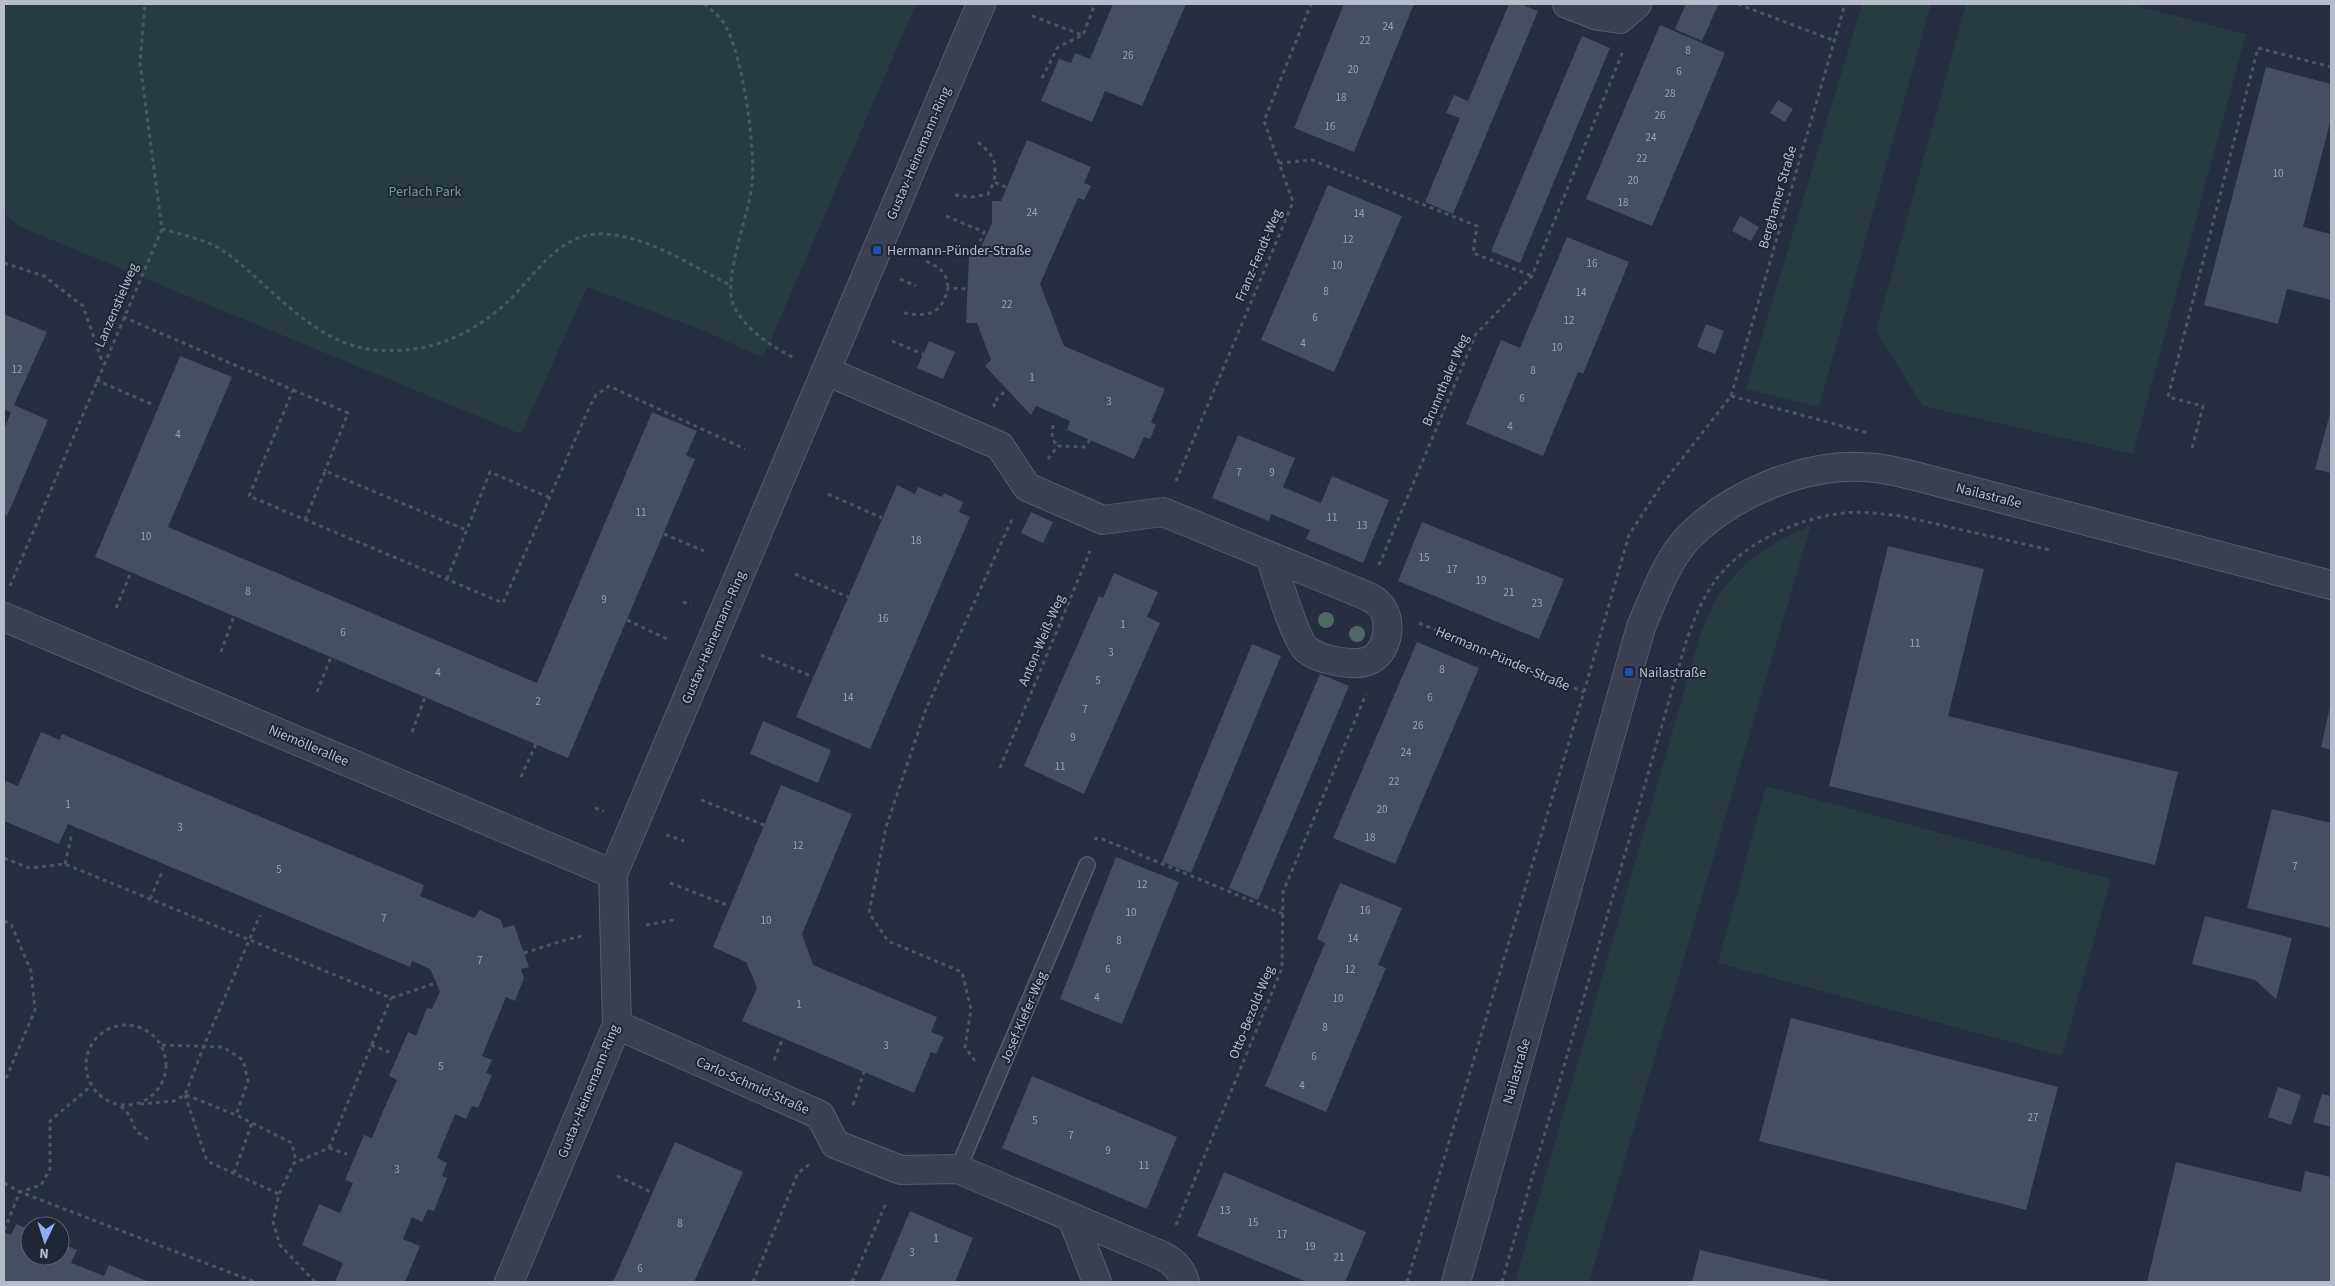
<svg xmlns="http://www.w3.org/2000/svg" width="2335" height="1286" font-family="'Source Sans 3',sans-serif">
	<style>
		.green { fill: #283b41 }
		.building { fill: #464e61 }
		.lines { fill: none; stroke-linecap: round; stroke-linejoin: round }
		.service-casing { stroke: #555c6a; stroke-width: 18 }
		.minor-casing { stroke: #555c6a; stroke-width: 30 }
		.path { stroke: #47585e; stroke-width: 3; stroke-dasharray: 4 4; stroke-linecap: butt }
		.service { stroke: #3b4150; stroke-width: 15 }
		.minor { stroke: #3b4150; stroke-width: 28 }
		.tree { fill: #4e6962 }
		.transit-dot { fill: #1a4fb4; stroke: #1f2635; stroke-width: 2 }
		.labels { text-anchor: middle; stroke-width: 4; stroke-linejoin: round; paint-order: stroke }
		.number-label { font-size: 11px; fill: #9ba0b0 }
		.street-label { font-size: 14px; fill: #b7bcca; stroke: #1f2635 }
		.park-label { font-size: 14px; fill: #6f9a7e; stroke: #1f2635 }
		.poi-label { font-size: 14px; fill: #b7bcca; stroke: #1f2635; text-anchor: start }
	</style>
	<rect width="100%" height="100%" fill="#262e40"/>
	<g class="green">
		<polygon points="4,4 916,4 763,358 702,330 587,287 521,434 18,226 4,214"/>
		<polygon points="1862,4 1931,4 1819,407 1746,389"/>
		<polygon points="1966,4 2129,4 2246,34 2133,454 1923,406 1876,331"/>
		<polygon points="1811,525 1589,1282 1515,1282 1700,635 1718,594 1739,571 1757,554 1782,539"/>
		<polygon points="1766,786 2111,879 2062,1056 1718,963"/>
	</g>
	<g class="building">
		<polygon points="1113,4 1186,4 1142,106 1105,91 1092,122 1041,101 1059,59 1071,63 1075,53 1090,59"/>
		<polygon points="1344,4 1414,4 1354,152 1294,128"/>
		<polygon points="1509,4 1520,4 1538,11 1453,214 1425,202 1460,118 1446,113 1454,95 1468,101"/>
		<polygon points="1686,4 1718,5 1702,41 1675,29"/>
		<polygon points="1660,25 1725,53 1652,226 1586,199"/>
		<polygon points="1582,36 1610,48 1520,263 1491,251"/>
		<polygon points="2266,67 2331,84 2331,119 2303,227 2331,234 2331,300 2287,289 2278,324 2204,305"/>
		<polygon points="1778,100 1793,109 1785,122 1770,113"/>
		<polygon points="1027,140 1091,167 1084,183 1091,186 1084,200 1078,198 1040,284 1064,346 1165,389 1151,422 1156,425 1150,439 1144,437 1134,459 1067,430 1070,421 1052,413 1036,406 1031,415 985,366 991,360 977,323 966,323 969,256 977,256 992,223 992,201 1001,201"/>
		<polygon points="1328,185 1402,216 1334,372 1261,340"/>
		<polygon points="1740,216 1759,227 1751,241 1732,231"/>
		<polygon points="1567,237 1629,262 1583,374 1578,372 1543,456 1466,424 1501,340 1520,348"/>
		<polygon points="4,314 47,332 14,405 48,420 7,516 4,514 4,430 11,412 4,410"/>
		<polygon points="1706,324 1724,331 1715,354 1697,347"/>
		<polygon points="929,341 955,352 943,379 917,368"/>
		<polygon points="180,356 232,377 168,527 537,683 652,412 697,431 686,455 695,459 568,758 95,557"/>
		<polygon points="2331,410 2331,473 2315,469"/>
		<polygon points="1238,435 1295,458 1283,487 1321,503 1332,476 1389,500 1363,563 1306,539 1310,530 1271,514 1269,521 1212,498"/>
		<polygon points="897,485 915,494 918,487 942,497 944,493 963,502 959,512 970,517 870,749 796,717"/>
		<polygon points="1031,512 1053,522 1043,543 1021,533"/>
		<polygon points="1422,522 1564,579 1539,639 1398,581"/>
		<polygon points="1888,546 1984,569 1948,716 2178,772 2155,865 1829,786"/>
		<polygon points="1114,573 1158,592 1147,617 1160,623 1084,794 1024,766 1099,596 1103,598"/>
		<polygon points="1417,642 1479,668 1395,864 1333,838"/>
		<polygon points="1252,644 1281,656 1191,873 1162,862"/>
		<polygon points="1320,674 1349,686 1258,900 1229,888"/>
		<polygon points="2330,707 2331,707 2331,750 2321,747"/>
		<polygon points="763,721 831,750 818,783 750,754"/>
		<polygon points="41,732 60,740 62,734 424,885 420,896 474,918 480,910 501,920 503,928 514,925 529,967 521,969 524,978 515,1001 506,997 482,1056 492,1060 486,1073 492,1075 478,1108 472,1106 466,1119 455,1114 437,1158 447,1163 442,1176 447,1178 434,1211 428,1209 422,1222 412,1217 403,1239 420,1246 405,1282 335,1282 343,1263 302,1245 319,1204 340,1213 353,1183 345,1180 364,1135 372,1138 384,1109 397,1080 389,1076 408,1032 416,1036 427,1008 432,1009 440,991 430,969 412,961 410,967 68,824 59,844 4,821 4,787 6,781 18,786"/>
		<polygon points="781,785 852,814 802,934 813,965 937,1017 931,1032 944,1037 936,1054 931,1052 914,1093 742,1021 757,988 751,973 746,962 713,947"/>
		<polygon points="2272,809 2331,823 2331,928 2247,908"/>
		<polygon points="1116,857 1179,882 1122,1024 1060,999"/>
		<polygon points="1340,883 1402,908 1378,965 1386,968 1326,1112 1265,1086 1325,943 1317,939"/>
		<polygon points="2205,916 2292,938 2276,999 2255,980 2192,964"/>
		<polygon points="1791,1018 2058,1087 2026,1210 1759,1141"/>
		<polygon points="1032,1076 1177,1137 1147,1209 1002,1148"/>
		<polygon points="2278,1087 2301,1095 2291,1125 2268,1117"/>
		<polygon points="2322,1094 2331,1096 2331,1127 2313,1122"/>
		<polygon points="675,1142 743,1172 694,1282 613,1282"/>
		<polygon points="2176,1162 2301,1192 2305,1171 2331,1177 2331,1282 2147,1282"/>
		<polygon points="1224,1172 1366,1232 1345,1282 1307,1282 1197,1236"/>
		<polygon points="910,1211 973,1238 955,1282 880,1282"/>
		<polygon points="16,1224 30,1230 30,1256 60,1256 60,1243 77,1250 71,1263 104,1276 109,1265 149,1282 4,1282 4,1232 11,1235"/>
		<polygon points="1700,1250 1836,1282 1692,1282"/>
	</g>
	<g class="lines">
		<defs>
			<polyline id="service" points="958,1169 1087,865"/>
			<g id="minor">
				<polyline points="1567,4 1598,16 1620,19 1637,4"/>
				<path d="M826 371 1000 446 1027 487 1103 520 1163 512 1367 596C1371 598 1376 601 1379 604 1393 618 1389 649 1372 659 1360 666 1344 663 1331 660 1324 659 1312 654 1306 649 1295 639 1276 574 1270 556"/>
				<polyline points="4,617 613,874"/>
				<path d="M617 1025 820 1115 835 1144 901 1170 958 1169 1163 1256C1175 1263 1181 1269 1185 1282"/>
				<polyline points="1072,1218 1097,1282"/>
				<polyline points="509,1282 617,1025 613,874 981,4"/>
				<path d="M1456 1282 1641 627C1653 599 1666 562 1687 539 1729 495 1802 464 1863 467 1880 467 1898 472 1915 476L2331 585"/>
			</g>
		</defs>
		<use href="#service" class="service-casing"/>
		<use href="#minor" class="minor-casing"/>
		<g class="path">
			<path d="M704 4C712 10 720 16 725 25 743 56 756 149 752 185 749 214 723 279 733 304 743 328 773 348 795 358"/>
			<polyline points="1738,4 1835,41"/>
			<polyline points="1032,16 1082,35"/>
			<polyline points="1042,78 1058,47 1083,35 1095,4"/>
			<path d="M978 142C994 156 997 160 994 182"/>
			<polyline points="1279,163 1312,160 1477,226 1473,253 1532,276"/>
			<polyline points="955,195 972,197 988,194 994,182 1006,187"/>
			<polyline points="2331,201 2331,202"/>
			<polyline points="946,216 984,232 980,241"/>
			<path d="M162 229C181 234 210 241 225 252 272 286 313 344 375 350 426 354 466 338 503 306 534 279 557 231 605 234 650 237 690 265 730 285"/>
			<path d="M926 261C940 268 947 272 948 288"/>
			<polyline points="4,263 44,276 83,306 103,364"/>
			<polyline points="900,279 916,286"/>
			<path d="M904 313C929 317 942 314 948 288L967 289"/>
			<polyline points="123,317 293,390 249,496 503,603 590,406 596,395 609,386 745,449"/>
			<polyline points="892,341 923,354"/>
			<polyline points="96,380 151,404"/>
			<polyline points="293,390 348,413 325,471"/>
			<polyline points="1731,396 1868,433"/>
			<polyline points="995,407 993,403 1007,389"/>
			<polyline points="1053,425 1052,439 1058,446"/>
			<polyline points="2192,448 2203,406 2168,397 2258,48 2331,67"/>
			<polyline points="1048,459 1058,446 1084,447 1090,440"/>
			<polyline points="1176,481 1293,202 1264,121 1311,4"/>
			<polyline points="828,494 882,518"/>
			<polyline points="305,520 325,471 466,530"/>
			<polyline points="664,534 704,551"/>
			<polyline points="1379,565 1476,334 1532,276 1623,51"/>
			<polyline points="795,574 848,597"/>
			<polyline points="447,579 490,472 550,498"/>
			<polyline points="10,586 162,229 140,63 145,4"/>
			<polyline points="683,602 691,605"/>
			<polyline points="116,608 131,572"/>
			<polyline points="627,620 667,639"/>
			<polyline points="1419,623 1584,692"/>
			<polyline points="221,652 234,616"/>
			<polyline points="761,655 813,677"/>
			<polyline points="317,692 331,657"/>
			<polyline points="412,732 425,697"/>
			<polyline points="1000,768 1090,551"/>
			<polyline points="521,777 536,744"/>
			<polyline points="701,800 764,825"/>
			<polyline points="595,808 604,811"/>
			<polyline points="666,835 684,841"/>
			<polyline points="1094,839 1100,838 1283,914"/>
			<polyline points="4,858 29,868 65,864 391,998 436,983"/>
			<polyline points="65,864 72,833"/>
			<polyline points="670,883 730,906"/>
			<polyline points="150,899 162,872"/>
			<polyline points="4,921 11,924 31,971 35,1010 4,1083"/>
			<polyline points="646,925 674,920"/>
			<polyline points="524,953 568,939 583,936"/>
			<circle cx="126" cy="1065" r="40"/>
			<polyline points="162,1045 223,1047 243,1060 248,1081 236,1115"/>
			<polyline points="371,1045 391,1053"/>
			<polyline points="774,1060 783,1038"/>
			<polyline points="975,1061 965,1047 971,1009 962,972 888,941 869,913 886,827 926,709 1013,517"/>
			<polyline points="185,1095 207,1161 279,1194"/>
			<polyline points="186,1095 236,1115 292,1143 296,1162"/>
			<polyline points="140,1104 174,1101 185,1095 203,1048 260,915"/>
			<polyline points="853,1105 864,1072"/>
			<polyline points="121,1106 130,1116 136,1131 149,1140"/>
			<polyline points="329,1148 347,1154"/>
			<polyline points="234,1173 252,1123"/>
			<polyline points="617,1176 653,1193"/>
			<polyline points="4,1183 20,1192 255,1282"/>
			<polyline points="1176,1225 1282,968 1283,892 1366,694"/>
			<polyline points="4,1230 20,1192 41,1185 50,1169 50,1121 91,1086"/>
			<polyline points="315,1282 280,1245 273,1222 279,1194 294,1163 329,1148 391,998"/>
			<polyline points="753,1282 798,1173 811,1163"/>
			<polyline points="852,1282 887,1201"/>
			<polyline points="1407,1282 1584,692 1629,535 1660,487 1731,396 1845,4"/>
			<path d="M1502 1282 1685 645C1693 622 1702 597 1718 577 1747 541 1799 518 1844 513 1863 511 1882 514 1901 516L2050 550"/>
		</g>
		<use href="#service" class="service"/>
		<use href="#minor" class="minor"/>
	</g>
	<g class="tree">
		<circle cx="1326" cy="620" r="8"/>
		<circle cx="1357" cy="634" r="8"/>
	</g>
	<g class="transit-dot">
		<rect x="872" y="245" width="10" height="10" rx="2.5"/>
		<rect x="1624" y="667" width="10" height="10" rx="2.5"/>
	</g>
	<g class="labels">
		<g class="number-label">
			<text x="1388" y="30">24</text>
			<text x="1365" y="44">22</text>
			<text x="1688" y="54">8</text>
			<text x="1128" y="59">26</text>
			<text x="1353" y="73">20</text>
			<text x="1679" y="75">6</text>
			<text x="1670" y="97">28</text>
			<text x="1341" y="101">18</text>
			<text x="1660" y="119">26</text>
			<text x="1330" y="130">16</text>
			<text x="1651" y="141">24</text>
			<text x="1642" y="162">22</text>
			<text x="2278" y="177">10</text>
			<text x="1633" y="184">20</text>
			<text x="1623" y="206">18</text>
			<text x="1032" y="216">24</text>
			<text x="1359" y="217">14</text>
			<text x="1348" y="243">12</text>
			<text x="1592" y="267">16</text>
			<text x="1337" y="269">10</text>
			<text x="1326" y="295">8</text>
			<text x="1581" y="296">14</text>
			<text x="1007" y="308">22</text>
			<text x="1315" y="321">6</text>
			<text x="1569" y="324">12</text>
			<text x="1303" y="347">4</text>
			<text x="1557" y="351">10</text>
			<text x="17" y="373">12</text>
			<text x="1533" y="374">8</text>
			<text x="1032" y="381">1</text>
			<text x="1522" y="402">6</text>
			<text x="1109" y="405">3</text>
			<text x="1510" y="430">4</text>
			<text x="178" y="438">4</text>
			<text x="1239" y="476">7</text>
			<text x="1272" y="476">9</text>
			<text x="641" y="516">11</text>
			<text x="1332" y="521">11</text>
			<text x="1362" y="529">13</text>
			<text x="146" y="540">10</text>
			<text x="916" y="544">18</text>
			<text x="1424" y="561">15</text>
			<text x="1452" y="573">17</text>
			<text x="1481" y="584">19</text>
			<text x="248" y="595">8</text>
			<text x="1509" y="596">21</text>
			<text x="604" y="603">9</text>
			<text x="1537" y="607">23</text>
			<text x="883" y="622">16</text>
			<text x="1123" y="628">1</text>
			<text x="343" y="636">6</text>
			<text x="1915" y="647">11</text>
			<text x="1111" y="656">3</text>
			<text x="1442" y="673">8</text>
			<text x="438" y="676">4</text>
			<text x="1098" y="684">5</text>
			<text x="848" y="701">14</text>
			<text x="1430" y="701">6</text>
			<text x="538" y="705">2</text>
			<text x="1085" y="713">7</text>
			<text x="1418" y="729">26</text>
			<text x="1073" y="741">9</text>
			<text x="1406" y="756">24</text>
			<text x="1060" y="770">11</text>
			<text x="1394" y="785">22</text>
			<text x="68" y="808">1</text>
			<text x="1382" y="813">20</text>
			<text x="180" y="831">3</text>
			<text x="1370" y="841">18</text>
			<text x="798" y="849">12</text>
			<text x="2295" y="870">7</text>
			<text x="279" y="873">5</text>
			<text x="1142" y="888">12</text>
			<text x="1365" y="914">16</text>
			<text x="1131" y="916">10</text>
			<text x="384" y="922">7</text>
			<text x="766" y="924">10</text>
			<text x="1353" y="942">14</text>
			<text x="1119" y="944">8</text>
			<text x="480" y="964">7</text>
			<text x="1108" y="973">6</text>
			<text x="1350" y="973">12</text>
			<text x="1097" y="1001">4</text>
			<text x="1338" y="1002">10</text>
			<text x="799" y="1008">1</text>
			<text x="1325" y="1031">8</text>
			<text x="886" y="1049">3</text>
			<text x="1314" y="1060">6</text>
			<text x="441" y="1070">5</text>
			<text x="1302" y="1089">4</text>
			<text x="2033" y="1121">27</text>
			<text x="1035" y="1124">5</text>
			<text x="1071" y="1139">7</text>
			<text x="1108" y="1154">9</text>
			<text x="1144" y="1169">11</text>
			<text x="397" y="1173">3</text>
			<text x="1225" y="1214">13</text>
			<text x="1253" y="1226">15</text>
			<text x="680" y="1227">8</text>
			<text x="1282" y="1238">17</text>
			<text x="936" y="1242">1</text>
			<text x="1310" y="1250">19</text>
			<text x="912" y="1256">3</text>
			<text x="1339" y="1261">21</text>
			<text x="640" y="1272">6</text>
		</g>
		<g class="street-label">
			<text transform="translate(918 153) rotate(-67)" y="5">Gustav-Heinemann-Ring</text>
			<text transform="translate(1777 197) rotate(-74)" y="5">Berghamer Straße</text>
			<text transform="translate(1258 255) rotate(-67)" y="5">Franz-Fendt-Weg</text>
			<text transform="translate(116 305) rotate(-67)" y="5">Lanzenstielweg</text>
			<text transform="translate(1445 380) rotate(-67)" y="5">Brunnthaler Weg</text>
			<text transform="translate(1989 495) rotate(14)" y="5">Nailastraße</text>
			<text transform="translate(713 637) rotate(-67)" y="5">Gustav-Heinemann-Ring</text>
			<text transform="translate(1041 640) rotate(-67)" y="5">Anton-Weiß-Weg</text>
			<text transform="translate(1503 658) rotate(23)" y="5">Hermann-Pünder-Straße</text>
			<text transform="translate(309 745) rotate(23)" y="5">Niemöllerallee</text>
			<text transform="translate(1251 1012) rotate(-68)" y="5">Otto-Bezold-Weg</text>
			<text transform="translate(1023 1017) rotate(-67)" y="5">Josef-Kiefer-Weg</text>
			<text transform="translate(1516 1071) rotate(-74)" y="5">Nailastraße</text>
			<text transform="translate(753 1085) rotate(24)" y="5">Carlo-Schmid-Straße</text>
			<text transform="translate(588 1091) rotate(-68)" y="5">Gustav-Heinemann-Ring</text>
		</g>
		<g class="park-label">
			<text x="425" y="196">Perlach Park</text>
		</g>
		<g class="poi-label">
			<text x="887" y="255">Hermann-Pünder-Straße</text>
			<text x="1639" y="677">Nailastraße</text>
		</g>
	</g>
	<rect width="2335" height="1286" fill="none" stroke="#b7bcca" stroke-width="10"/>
	<g transform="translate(45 1241) rotate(184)"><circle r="24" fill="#1f2635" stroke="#5c6271"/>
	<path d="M0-4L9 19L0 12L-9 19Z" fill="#92acf4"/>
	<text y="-8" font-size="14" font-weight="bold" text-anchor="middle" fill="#b7bcca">N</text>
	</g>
</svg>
